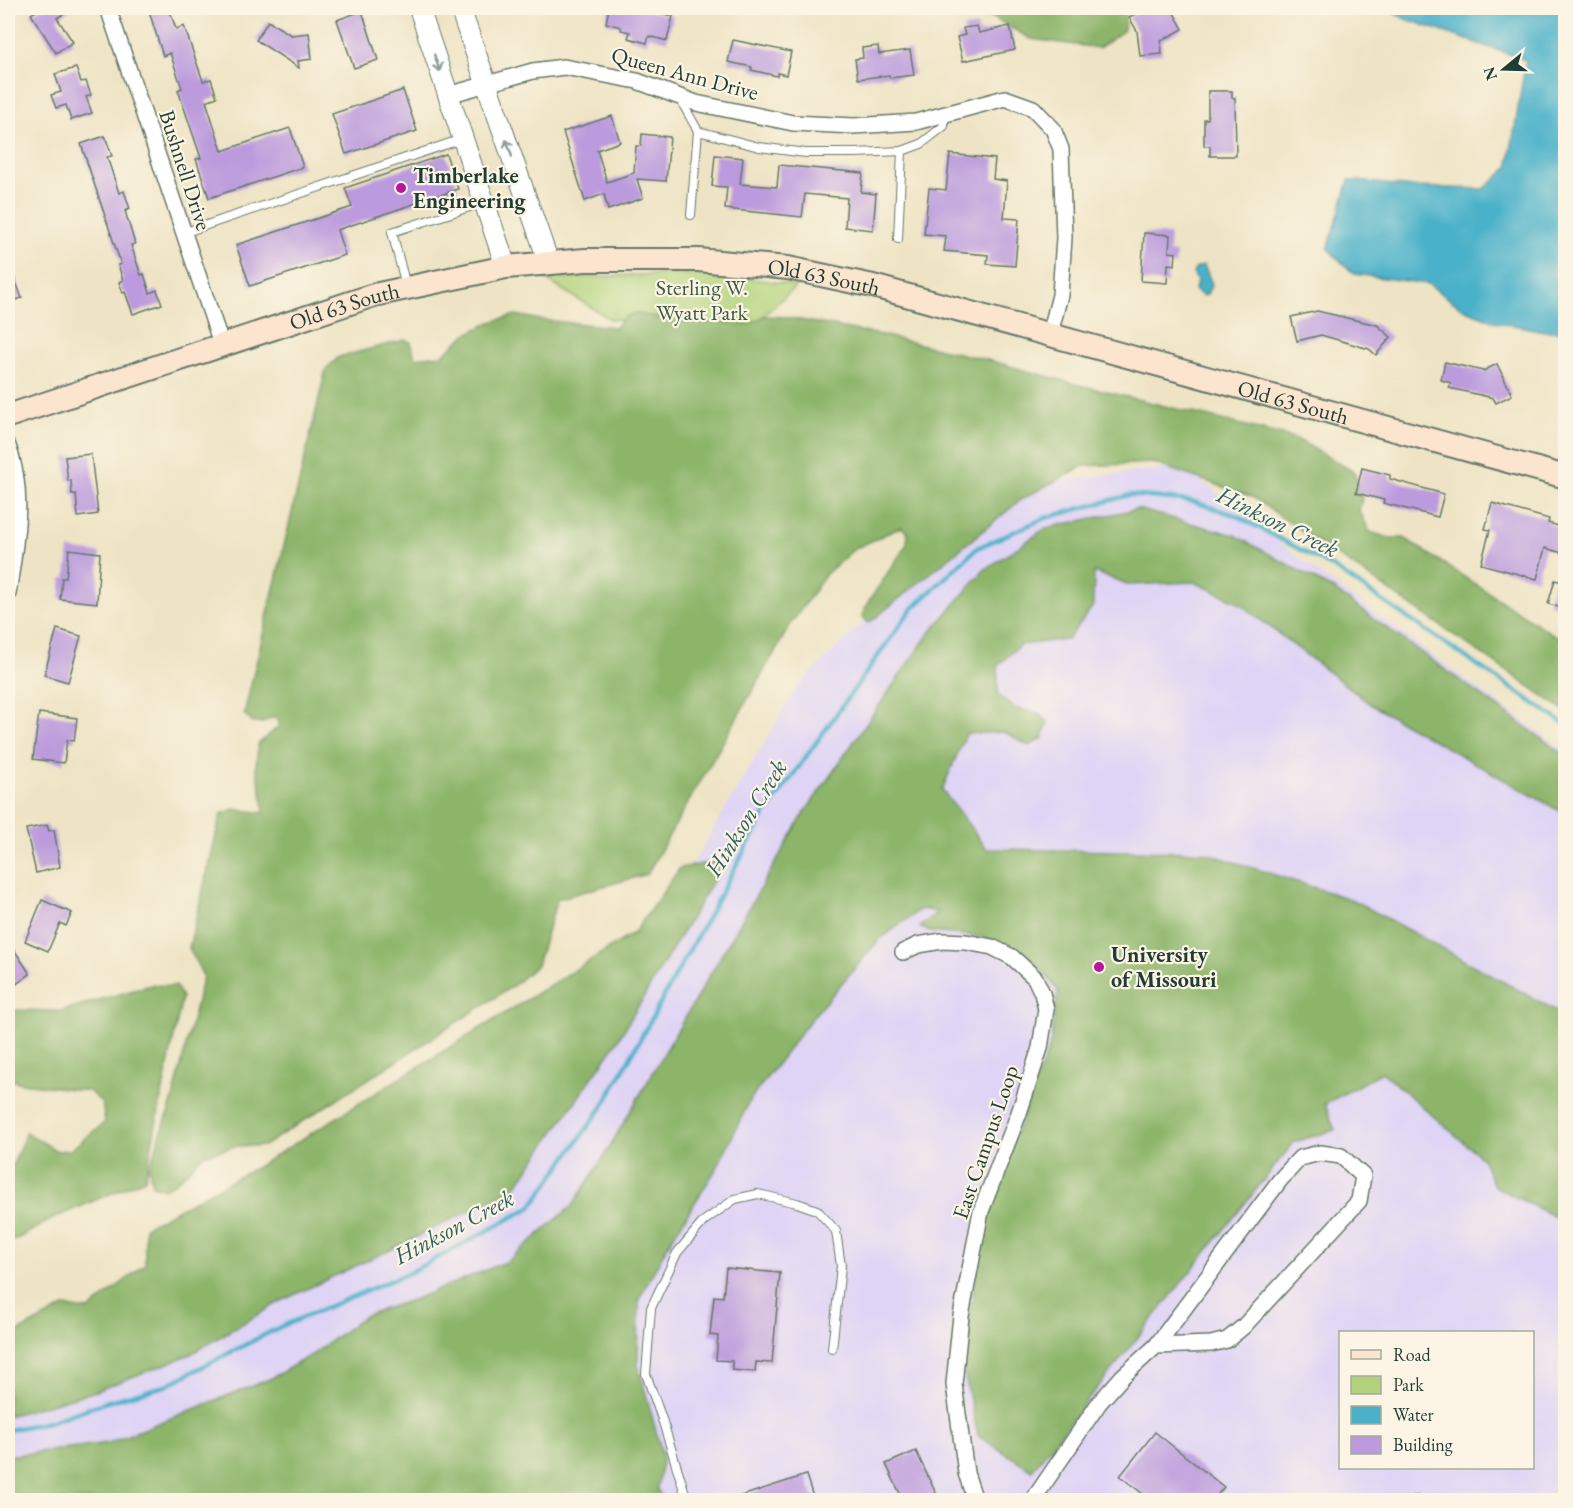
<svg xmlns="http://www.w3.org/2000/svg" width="1573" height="1508" font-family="'EB Garamond',serif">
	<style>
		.built { fill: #dfd4f5; fill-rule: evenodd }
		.green { fill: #b2d37b; stroke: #688858; stroke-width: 1.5 }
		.forest { fill: #8db56b; stroke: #567950; stroke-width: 1.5 }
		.water { fill: #4ab1c9; stroke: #34777e; stroke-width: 1.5 }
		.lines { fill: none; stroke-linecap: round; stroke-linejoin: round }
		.stream { stroke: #4ab1c9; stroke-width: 4.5 }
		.building { fill: #bb9bdd }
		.service-casing { stroke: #677767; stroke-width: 10 }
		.minor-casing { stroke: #677767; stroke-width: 18 }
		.tertiary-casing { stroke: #677767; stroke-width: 22 }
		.secondary-casing { stroke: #677767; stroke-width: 26 }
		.service { stroke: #fff; stroke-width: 8 }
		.minor { stroke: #fff; stroke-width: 15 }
		.tertiary { stroke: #fff; stroke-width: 20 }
		.secondary { stroke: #fbe5cf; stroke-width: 22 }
		.oneway { stroke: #8f9e9a }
		.poi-dot { fill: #b5179e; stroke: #fcf5e5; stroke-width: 2 }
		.labels { text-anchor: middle; stroke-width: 4.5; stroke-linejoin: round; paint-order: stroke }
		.street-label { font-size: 22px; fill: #1f3d34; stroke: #fcf5e5 }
		.poi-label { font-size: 22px; font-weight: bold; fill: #1f3d34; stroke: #fcf5e5; text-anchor: start }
		.park-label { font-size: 22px; fill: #3c5b42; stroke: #fcf5e5 }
		.water-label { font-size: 24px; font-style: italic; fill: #2c6061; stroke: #fcf5e5 }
	</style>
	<rect width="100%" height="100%" fill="#fcf5e5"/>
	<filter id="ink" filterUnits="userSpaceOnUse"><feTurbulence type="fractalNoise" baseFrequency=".0167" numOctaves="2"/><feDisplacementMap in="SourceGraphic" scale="12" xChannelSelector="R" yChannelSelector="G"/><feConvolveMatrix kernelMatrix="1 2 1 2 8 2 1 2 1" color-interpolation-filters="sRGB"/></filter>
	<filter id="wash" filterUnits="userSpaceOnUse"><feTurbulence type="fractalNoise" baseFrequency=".008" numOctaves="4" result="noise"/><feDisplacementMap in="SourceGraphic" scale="24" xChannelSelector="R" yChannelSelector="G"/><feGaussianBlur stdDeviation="1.35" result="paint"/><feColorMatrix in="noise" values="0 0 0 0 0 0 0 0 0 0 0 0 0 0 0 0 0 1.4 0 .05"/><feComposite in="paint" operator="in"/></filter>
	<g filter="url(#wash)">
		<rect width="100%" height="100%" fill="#eee4c5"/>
		<path class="built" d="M1184 467 1320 574 1565 751V1500H8V1357L505 1183 797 687 1003 486ZM1340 1332H1532V1468H1340Z"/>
		<polygon class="green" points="688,273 730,276 797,285 750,328 610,319 545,279"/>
		<g class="forest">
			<polygon points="976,8 1126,8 1124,30 1099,48 1031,39"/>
			<polygon points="634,313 681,322 750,324 765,316 784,317 881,335 992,361 1075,384 1295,438 1354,472 1362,498 1359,510 1370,532 1389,538 1404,538 1565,642 1565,711 1252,497 1153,463 1083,466 1022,499 869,623 862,616 867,604 907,544 908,533 901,527 854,549 826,574 792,622 647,874 557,899 537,965 513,986 264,1146 236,1146 203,1155 181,1178 165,1189 152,1185 149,1168 173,1099 203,976 189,948 221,814 234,809 264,813 263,801 256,766 258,744 278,727 278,719 271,718 262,723 253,723 244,714 326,369 339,357 405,340 411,342 415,358 442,355 467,334 491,322 516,315 541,320 615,327 625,317"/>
			<polygon points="1137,509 1235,535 1332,589 1565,755 1565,814 1373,706 1236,601 1194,582 1130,585 1094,572 1093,606 1068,639 1020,645 998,665 998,695 1016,709 1038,713 1048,722 1043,738 1029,746 1004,732 966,734 942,790 987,849 1203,852 1353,900 1566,1016 1565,1222 1494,1186 1482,1158 1382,1072 1325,1104 1335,1130 1294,1142 1032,1470 978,1436 962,1363 985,1213 1050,1045 1058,990 1033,960 982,937 930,932 920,927 938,912 921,909 879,940 811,1019 750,1100 717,1168 669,1243 639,1299 638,1365 663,1457 657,1488 663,1500 8,1500 8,1456 108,1443 272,1378 313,1354 366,1315 415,1299 508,1261 573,1205 603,1158 805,812 928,635 983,571 1046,528"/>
			<polygon points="721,861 719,871 615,1045 515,1188 394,1248 281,1301 189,1355 96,1391 8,1416 8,1336 14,1334 64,1307 89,1310 145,1264 145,1227 257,1167 634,933 680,868"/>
			<polygon points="151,985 176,986 182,997 145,1179 56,1217 8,1244 8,1177 26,1132 57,1151 70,1150 105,1122 102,1103 89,1091 21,1083 8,1079 8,1010 61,1011"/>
		</g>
		<g class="water">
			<polygon points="1388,8 1565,8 1566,327 1559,331 1544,331 1497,322 1463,309 1428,284 1354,274 1328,249 1349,180 1413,187 1484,189 1508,168 1526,60 1403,18"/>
			<polygon points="1204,265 1212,284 1207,294 1203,296 1195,290 1197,281 1193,273 1196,268"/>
		</g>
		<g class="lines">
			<polyline class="stream" points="8,1430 49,1422 106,1402 165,1386 280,1327 411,1272 531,1207 605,1103 763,817 910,611 977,548 1045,518 1130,495 1191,501 1235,515 1331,566 1566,725"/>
		</g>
		<g id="blocks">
			<g class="building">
				<polygon points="41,8 73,8 57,18 73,42 56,53 31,14"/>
				<polygon points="148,8 169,8 176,29 184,26 203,81 211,79 217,97 206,101 222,151 290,128 303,167 209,198 196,159 201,158 178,90 182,88 170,53 163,56"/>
				<polygon points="609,8 646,8 645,10 673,16 667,41 649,36 647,43 628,38 630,32 621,30 621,27 606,23"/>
				<polygon points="1147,8 1171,8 1183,29 1161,41 1162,54 1140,56 1137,31 1129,17"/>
				<polygon points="362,11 378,60 354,68 337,20"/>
				<polygon points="268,21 291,35 309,33 312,59 298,61 299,68 256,40"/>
				<polygon points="977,26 979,33 1010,26 1015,50 963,61 957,37 965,35 963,28"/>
				<polygon points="733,40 791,52 786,75 778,73 777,76 751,70 752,67 728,62"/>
				<polygon points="878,46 879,54 910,50 914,75 890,78 889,75 858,79 855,59 863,58 862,48"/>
				<polygon points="76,68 81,82 86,81 91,95 86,97 92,113 71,120 66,105 56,108 51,95 61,92 55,74"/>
				<polygon points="403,90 417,131 346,154 332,114"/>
				<polygon points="1208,91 1232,91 1232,98 1235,98 1236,156 1210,156 1210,146 1204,146 1204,119 1208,119"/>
				<polygon points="612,116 620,142 597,150 607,182 634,173 636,146 641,146 642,134 670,137 666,181 637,179 643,198 608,210 604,194 585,201 563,132"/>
				<polygon points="105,136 112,156 107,157 119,193 124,191 130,209 125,211 135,244 131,245 141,275 144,274 150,293 157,290 162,304 133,314 125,292 123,293 119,282 123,280 118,265 121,264 81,144"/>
				<polygon points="446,154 458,189 337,230 345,255 250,286 236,245 352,207 345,188"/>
				<polygon points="950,154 995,159 993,179 1007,181 1004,218 1019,219 1015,266 987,264 988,255 944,251 946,236 924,234 929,188 946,190"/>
				<polygon points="715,155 743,158 740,184 777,187 779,165 863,173 861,192 876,194 873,230 845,227 847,198 805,194 802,217 725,209 727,187 712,186"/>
				<polygon points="1144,233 1170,235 1169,252 1176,253 1175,265 1168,264 1167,283 1141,281"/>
				<polygon points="8,263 9,263 22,298 8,303"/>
				<polygon points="1317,311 1377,325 1391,337 1376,355 1369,349 1321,335 1297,341 1291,317"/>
				<polygon points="1445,362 1483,371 1497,364 1512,395 1496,403 1493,398 1449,388 1451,383 1441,380"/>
				<polygon points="91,454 98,514 78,517 76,494 72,494 71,480 68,481 65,457"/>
				<polygon points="1362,468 1390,475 1390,479 1444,494 1438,517 1383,503 1384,500 1356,493"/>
				<polygon points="1492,503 1549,519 1548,523 1566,528 1566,554 1545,548 1537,579 1481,564 1490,530 1485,529"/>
				<polygon points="69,549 100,553 97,603 60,599 62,578 66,578"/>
				<polygon points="1555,580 1566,583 1566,609 1548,604"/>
				<polygon points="57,629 81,636 68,682 44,675"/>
				<polygon points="39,713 77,718 74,741 67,740 64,763 33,759"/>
				<polygon points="47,825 49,831 54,830 60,867 36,873 26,829"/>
				<polygon points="42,900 72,913 66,926 60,923 48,951 25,941"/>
				<polygon points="8,940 30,974 8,990"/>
				<polygon points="726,1268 780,1273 772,1363 756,1362 755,1372 732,1370 732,1361 716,1360 718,1336 710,1335 714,1296 723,1297"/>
				<polygon points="1155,1432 1224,1487 1213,1500 1151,1500 1120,1476"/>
				<polygon points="916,1451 939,1500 903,1500 886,1464"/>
				<polygon points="806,1475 814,1500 735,1500 735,1498"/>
			</g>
		</g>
	</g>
	<g filter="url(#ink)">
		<use href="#blocks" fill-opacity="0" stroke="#677767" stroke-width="1.5"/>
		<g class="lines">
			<defs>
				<g id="service">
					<polyline points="680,99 698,131 759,147 806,153 855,153 902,151 921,144 944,126 944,114"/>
					<polyline points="691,215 698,131"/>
					<polyline points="183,233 462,139"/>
					<polyline points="898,239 902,151"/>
					<polyline points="406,286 392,232 482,203"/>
					<polyline points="687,1500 662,1419 646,1374 651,1308 677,1253 704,1221 735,1199 758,1194 797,1203 817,1210 836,1231 841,1266 832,1349"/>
					<polyline points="1415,1500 1417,1500"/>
				</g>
				<g id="minor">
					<polyline points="108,8 222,346"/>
					<polyline points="448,95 533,71 564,67 637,81 696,103 793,123 854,126 916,122 1005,98 1033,108 1053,129 1061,149 1064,238 1060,295 1050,334"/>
					<path d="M8 446C26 495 15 544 8 594"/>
					<polyline points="903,952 918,945 942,941 966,942 992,947 1012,957 1035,978 1042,993 1046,1009 1040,1048 1019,1113 981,1211 961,1316 954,1384 966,1473 975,1500"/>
					<polyline points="1033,1500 1099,1403 1123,1376 1156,1346 1280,1180 1300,1158 1320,1153 1341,1156 1363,1176 1359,1201 1243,1327 1227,1340 1211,1344 1156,1346"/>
				</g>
				<g id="tertiary">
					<polyline points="419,8 506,267"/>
					<polyline points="460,8 549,263"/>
				</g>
				<g id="secondary">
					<path id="s1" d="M8 416 374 295 506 267 585 260H698L788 268 873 286 1566 477"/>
				</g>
			</defs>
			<use href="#service" class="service-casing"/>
			<use href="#minor" class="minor-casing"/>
			<use href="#tertiary" class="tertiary-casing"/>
			<use href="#secondary" class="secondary-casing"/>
			<use href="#service" class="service"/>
			<use href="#minor" class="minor"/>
			<use href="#tertiary" class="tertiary"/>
			<use href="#secondary" class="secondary"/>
		</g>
		<defs><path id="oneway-shaft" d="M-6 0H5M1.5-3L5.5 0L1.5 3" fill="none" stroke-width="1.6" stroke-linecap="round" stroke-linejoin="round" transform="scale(1.5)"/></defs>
		<g class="oneway">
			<use href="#oneway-shaft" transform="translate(437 63) rotate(72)"/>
			<use href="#oneway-shaft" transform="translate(509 148) rotate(-109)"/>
		</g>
	</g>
	<g class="poi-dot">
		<circle cx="401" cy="188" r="6"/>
		<circle cx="1099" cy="967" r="6"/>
	</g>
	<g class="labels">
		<g class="street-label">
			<text transform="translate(685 73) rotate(15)" y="8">Queen Ann Drive</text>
			<text transform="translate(186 170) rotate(72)" y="8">Bushnell Drive</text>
			<text dy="8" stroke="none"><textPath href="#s1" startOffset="840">Old 63 South</textPath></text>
			<text dy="8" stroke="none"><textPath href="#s1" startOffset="354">Old 63 South</textPath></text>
			<text dy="8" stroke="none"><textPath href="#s1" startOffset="1326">Old 63 South</textPath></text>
			<text transform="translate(985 1142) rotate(-71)" y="8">East Campus Loop</text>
		</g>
		<g class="poi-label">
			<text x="413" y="183">Timberlake<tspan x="413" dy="25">Engineering</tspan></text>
			<text x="1111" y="962">University<tspan x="1111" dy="25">of Missouri</tspan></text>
		</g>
		<g class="park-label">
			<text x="702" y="295">Sterling W.<tspan x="702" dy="25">Wyatt Park</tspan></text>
		</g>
		<g class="water-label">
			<text transform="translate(1278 522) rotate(26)" y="8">Hinkson Creek</text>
			<text transform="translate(746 818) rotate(-58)" y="8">Hinkson Creek</text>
			<text transform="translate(454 1227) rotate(-28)" y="8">Hinkson Creek</text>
		</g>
	</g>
	<rect width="1573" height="1508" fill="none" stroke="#fcf5e5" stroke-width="30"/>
	<rect x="1339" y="1331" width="195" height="138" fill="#fcf5e5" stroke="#a4ab9e" stroke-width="1.5"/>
	<rect x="1351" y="1350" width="30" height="9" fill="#fbe5cf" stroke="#a4ab9e" stroke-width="1.5"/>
	<text x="1393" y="1361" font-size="18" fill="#1f3d34">Road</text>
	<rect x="1351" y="1376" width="30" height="18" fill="#b2d37b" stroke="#a4ab9e" stroke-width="1.5"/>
	<text x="1393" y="1391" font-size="18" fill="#1f3d34">Park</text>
	<rect x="1351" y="1406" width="30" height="18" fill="#4ab1c9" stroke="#a4ab9e" stroke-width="1.5"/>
	<text x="1393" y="1421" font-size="18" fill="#1f3d34">Water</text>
	<rect x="1351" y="1436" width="30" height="18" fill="#bb9bdd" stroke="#a4ab9e" stroke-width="1.5"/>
	<text x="1393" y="1451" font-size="18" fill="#1f3d34">Building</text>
	<g transform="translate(1504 69) rotate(251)" stroke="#fcf5e5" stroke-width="4.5" paint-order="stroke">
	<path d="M0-4.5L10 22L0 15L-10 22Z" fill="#1f3d34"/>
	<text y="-9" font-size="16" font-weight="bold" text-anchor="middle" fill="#1f3d34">N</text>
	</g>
</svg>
